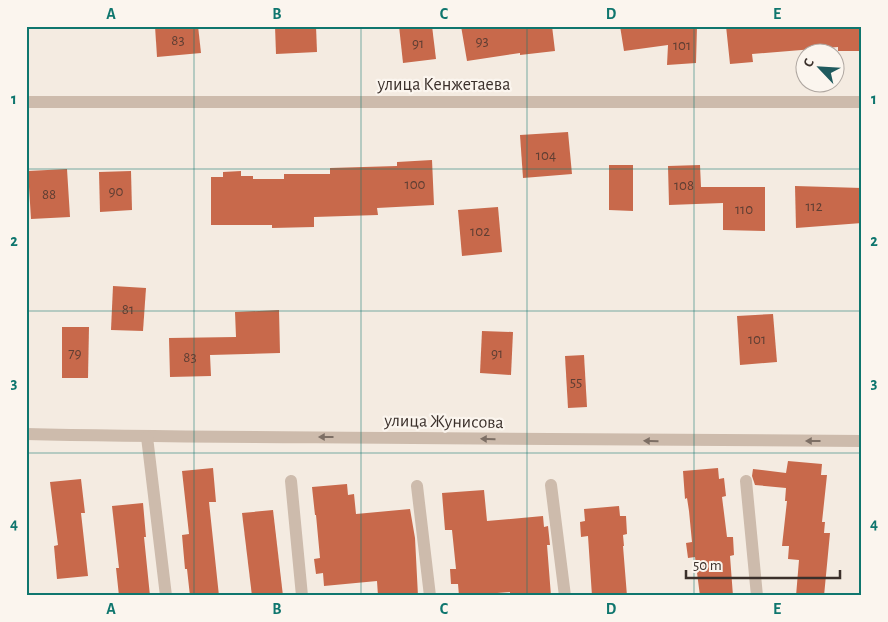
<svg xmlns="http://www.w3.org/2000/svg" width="888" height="622" font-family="'Alegreya Sans',sans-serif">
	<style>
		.building { fill: #c8694b }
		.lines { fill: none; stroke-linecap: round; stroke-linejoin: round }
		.street { stroke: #cdbbac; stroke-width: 12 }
		.oneway { fill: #7d6f65 }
		.grid { fill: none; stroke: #0f766e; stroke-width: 1; stroke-opacity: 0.55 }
		.labels { text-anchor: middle; stroke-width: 4.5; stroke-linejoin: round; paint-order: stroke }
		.number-label { font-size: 15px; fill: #5e3e33 }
		.street-label { font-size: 18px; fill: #3b302b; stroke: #fbf5ee }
		.neatline { fill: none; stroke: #0f766e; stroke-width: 2 }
		.grid-label { font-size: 16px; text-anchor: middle; font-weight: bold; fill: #0f766e }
	</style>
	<rect width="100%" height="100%" fill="#f4ebe1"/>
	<g class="building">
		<polygon points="155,26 198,26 201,53 157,57"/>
		<polygon points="275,26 316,26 317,52 276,54"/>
		<polygon points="399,26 432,26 436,59 403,63"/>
		<polygon points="461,26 552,26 555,51 520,55 520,53 467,61"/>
		<polygon points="620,26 697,26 696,63 667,65 668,45 624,51"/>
		<polygon points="726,26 862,26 862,51 838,51 838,47 752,54 753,62 730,64"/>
		<polygon points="568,132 572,174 523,178 520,135"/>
		<polygon points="432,160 434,205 377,208 378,215 314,217 314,227 272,228 272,225 211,225 211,177 223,177 223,172 241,171 241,176 253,176 253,179 284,179 284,174 330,174 330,168 397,166 397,162"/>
		<polygon points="609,165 633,165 633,211 609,210"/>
		<polygon points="700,165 701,187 765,187 765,231 723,230 723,203 669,205 668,166"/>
		<polygon points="67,169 70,217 31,219 28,171"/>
		<polygon points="131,171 132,210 100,212 99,172"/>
		<polygon points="795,186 862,188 862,223 796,228"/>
		<polygon points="498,207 502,252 462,256 458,210"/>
		<polygon points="113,286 146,288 143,331 111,330"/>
		<polygon points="279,310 280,353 210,355 211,376 170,377 169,338 236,337 235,312"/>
		<polygon points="773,314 777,362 740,365 737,316"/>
		<polygon points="62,327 89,327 88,378 62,378"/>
		<polygon points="482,331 513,332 511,375 480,373"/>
		<polygon points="584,355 587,407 568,408 565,356"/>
		<polygon points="788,461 822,464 821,475 827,475 822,522 825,522 824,533 830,533 824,596 796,596 799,560 788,559 789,546 782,546 787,501 785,501 786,488 755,485 752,476 753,469 786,473"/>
		<polygon points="213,468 216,502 209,502 219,596 190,596 187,569 185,569 182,535 189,534 182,471"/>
		<polygon points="718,468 719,479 724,478 726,496 722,497 727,537 733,537 734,555 730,556 733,596 700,596 695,557 688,558 686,543 692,542 689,511 687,498 685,499 683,471"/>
		<polygon points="81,479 85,513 81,513 88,576 57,579 54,546 58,545 50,482"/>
		<polygon points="347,484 348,495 354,494 356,514 410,509 415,538 418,596 378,596 377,581 324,586 323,573 316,574 314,559 320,558 316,515 315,515 312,487"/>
		<polygon points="484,490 487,521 543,516 544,527 548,526 550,545 547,545 551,596 510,596 510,592 459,596 458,584 451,584 450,569 456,569 452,530 445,530 442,493"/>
		<polygon points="143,503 146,537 144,537 150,596 119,596 116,568 119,568 112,506"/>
		<polygon points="619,506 620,516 626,516 627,534 623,535 624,546 623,546 627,596 592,596 588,536 581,537 580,522 585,521 584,509"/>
		<polygon points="273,510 283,596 252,596 242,513"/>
	</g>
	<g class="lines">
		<g class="street">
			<polyline points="26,102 862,102"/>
			<path d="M26 434C155 437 284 437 413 438 562 439 712 441 862 441"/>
			<polyline points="147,437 166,596"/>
			<polyline points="291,481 302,596"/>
			<polyline points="746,481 757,596"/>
			<polyline points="551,485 565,596"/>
			<polyline points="417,486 430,596"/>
		</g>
	</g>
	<defs><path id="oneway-solid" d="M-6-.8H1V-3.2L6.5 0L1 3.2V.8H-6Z" transform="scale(1.25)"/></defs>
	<g class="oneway">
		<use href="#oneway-solid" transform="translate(326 437) rotate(-180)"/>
		<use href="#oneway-solid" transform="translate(488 439) rotate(-179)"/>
		<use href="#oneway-solid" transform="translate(651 441) rotate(-179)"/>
		<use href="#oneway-solid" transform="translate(813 441) rotate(-180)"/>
	</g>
	<path class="grid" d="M194 26V596M361 26V596M527 26V596M694 26V596M26 169H862M26 311H862M26 453H862"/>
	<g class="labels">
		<g class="number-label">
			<text x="178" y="45">83</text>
			<text x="482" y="46">93</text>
			<text x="418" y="48">91</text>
			<text x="682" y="50">101</text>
			<text x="546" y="160">104</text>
			<text x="415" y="189">100</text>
			<text x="684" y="190">108</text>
			<text x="116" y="196">90</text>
			<text x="49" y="199">88</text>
			<text x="814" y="211">112</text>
			<text x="744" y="214">110</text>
			<text x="480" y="236">102</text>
			<text x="128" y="314">81</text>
			<text x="757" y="344">101</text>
			<text x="75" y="358">79</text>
			<text x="497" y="358">91</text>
			<text x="190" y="362">83</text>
			<text x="576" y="387">55</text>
		</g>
		<g class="street-label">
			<text x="444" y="90">улица Кенжетаева</text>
			<text transform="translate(444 421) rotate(1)" y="6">улица Жунисова</text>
		</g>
	</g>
	<rect width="888" height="622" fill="none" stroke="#fbf5ee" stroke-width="55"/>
	<g transform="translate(820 68) rotate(295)"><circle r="24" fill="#fbf5ee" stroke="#aea6a0"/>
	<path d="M0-4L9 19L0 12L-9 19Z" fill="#1f5a5e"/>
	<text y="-8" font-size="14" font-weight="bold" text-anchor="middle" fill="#3b302b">С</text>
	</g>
	<path d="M686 570v8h154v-8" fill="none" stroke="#3b302b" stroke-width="2.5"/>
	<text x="693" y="570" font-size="15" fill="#3b302b" stroke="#fbf5ee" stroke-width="4" paint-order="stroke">50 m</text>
	<rect x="28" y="28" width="832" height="566" class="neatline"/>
	<g class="grid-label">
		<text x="111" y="19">A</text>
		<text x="277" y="19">B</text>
		<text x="444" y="19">C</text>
		<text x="611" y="19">D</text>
		<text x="777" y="19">E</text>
		<text x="14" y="104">1</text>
		<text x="874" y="104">1</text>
		<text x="14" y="246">2</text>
		<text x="874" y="246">2</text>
		<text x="14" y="388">3</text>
		<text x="874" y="388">3</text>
		<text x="14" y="529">4</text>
		<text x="874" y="529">4</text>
		<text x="111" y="614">A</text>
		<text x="277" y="614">B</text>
		<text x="444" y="614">C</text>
		<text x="611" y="614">D</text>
		<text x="777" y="614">E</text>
	</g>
</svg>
